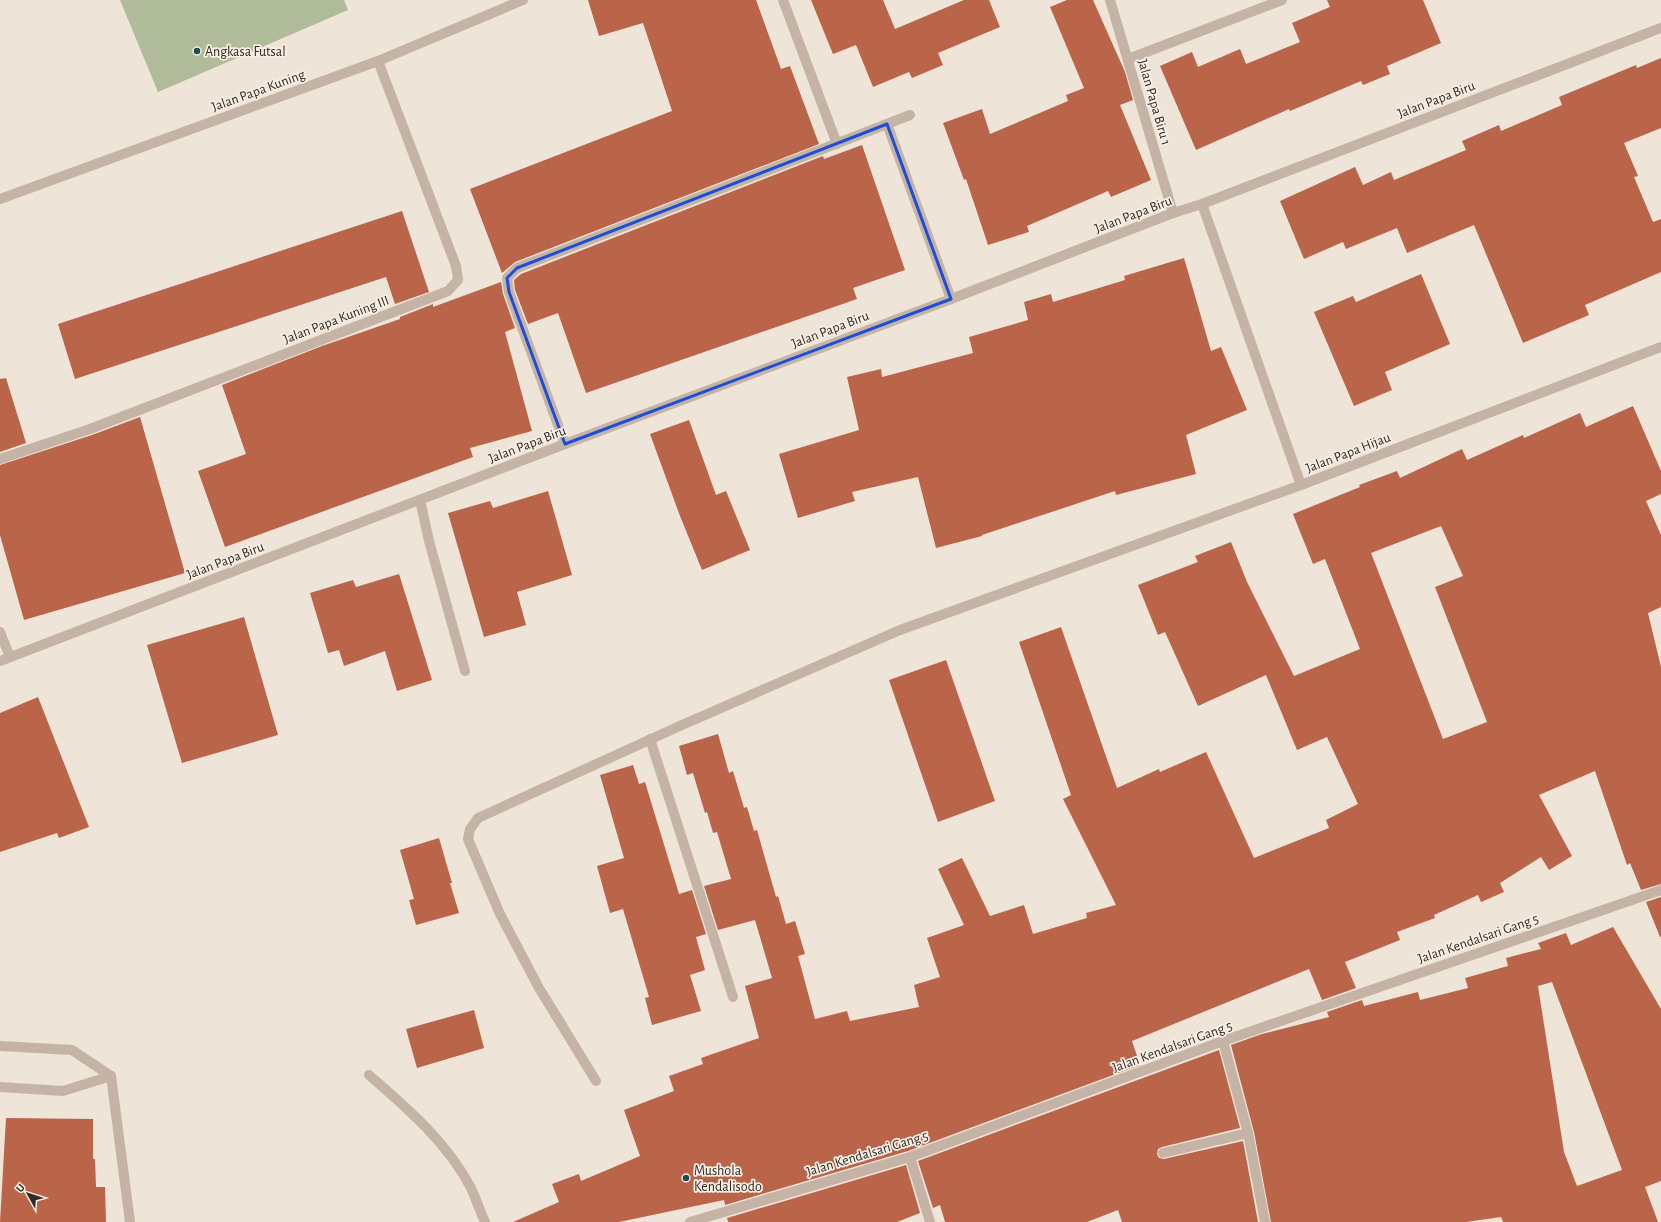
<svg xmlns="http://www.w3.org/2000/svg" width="1661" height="1222" font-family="'Alegreya Sans',sans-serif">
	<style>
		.green { fill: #b0bb9a }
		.building { fill: #ba654a; fill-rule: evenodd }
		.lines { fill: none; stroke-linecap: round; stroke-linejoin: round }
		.minor { stroke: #c5b4a6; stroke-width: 10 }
		.marked { fill: none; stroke: #1d4ed8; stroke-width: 3; stroke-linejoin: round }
		.poi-dot { fill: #204c4f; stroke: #f7eee4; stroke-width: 1.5 }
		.labels { text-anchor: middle; stroke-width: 3.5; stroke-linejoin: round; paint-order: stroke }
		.poi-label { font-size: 14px; fill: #322a26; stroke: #f7eee4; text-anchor: start }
		.street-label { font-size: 14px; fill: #322a26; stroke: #f7eee4 }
	</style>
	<rect width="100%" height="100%" fill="#eee4d8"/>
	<polygon class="green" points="120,0 344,0 348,10 158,92"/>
	<g class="building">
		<polygon points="588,0 756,0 781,69 790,66 819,144 515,262 502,273 470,189 672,111 643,23 599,36"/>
		<polygon points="811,0 883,0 895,29 964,0 989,0 1000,27 938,53 943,65 912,78 909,72 873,87 856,45 833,54"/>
		<polygon points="1067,0 1093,0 1125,72 1133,100 1120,105 1151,180 1111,197 1108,191 1027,226 1029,232 988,245 966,179 964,180 943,123 982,109 990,134 1068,101 1066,95 1084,88 1050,7"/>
		<polygon points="1327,0 1423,0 1441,43 1387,66 1390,74 1363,85 1361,81 1290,111 1289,109 1196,150 1160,66 1192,52 1198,67 1240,49 1246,64 1300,42 1292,23 1330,7"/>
		<polygon points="1661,58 1661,128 1624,143 1638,176 1634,177 1653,222 1661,219 1661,272 1585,305 1589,315 1523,343 1474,225 1407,253 1397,228 1346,249 1343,242 1304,259 1280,201 1355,167 1363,185 1391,172 1394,180 1466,150 1462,141 1499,125 1501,131 1562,105 1559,97 1636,65 1637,68"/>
		<polygon points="862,145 905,270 853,288 857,299 586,393 558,313 528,324 515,290 514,280 521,274 823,156 824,159"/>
		<polygon points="402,211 429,292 395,304 386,277 75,379 58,324"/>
		<polygon points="1184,258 1211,351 1221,347 1247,410 1186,435 1196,474 1116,495 1115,491 982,535 982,536 936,548 918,477 852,492 855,501 798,518 779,454 859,430 847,377 881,369 882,377 973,353 969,337 1028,320 1024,302 1051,294 1053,302 1125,280 1124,276"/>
		<polygon points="1421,274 1450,344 1385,372 1392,390 1354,406 1314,312 1353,296 1356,302"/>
		<polygon points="501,282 503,294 515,328 505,332 532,431 470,448 473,457 225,547 198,471 246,454 222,385 322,346 400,319 400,317 433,304 433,307"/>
		<polygon points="6,378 26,443 0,452 0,379"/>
		<path d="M1633 406 1661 471V494L1646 501 1661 535V607L1648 613 1661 667V884L1641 890 1630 863 1627 865 1595 771 1539 795 1572 856 1549 870 1541 857 1500 883 1504 892 1481 902 1478 895 1434 915 1435 918 1397 932 1400 940 1345 962 1356 988 1322 1000 1309 969 1132 1041 1140 1065 908 1151 725 1205 724 1200 619 1222H513L559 1202 552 1184 579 1174 581 1181 640 1156 624 1110 674 1091 669 1076 703 1064 701 1058 759 1038 745 986 772 978 755 920 718 930 704 886 731 879 717 832 713 833 707 812 705 813 693 773 687 775 679 746 718 734 729 773 733 771 744 808 747 807 754 831 757 830 776 897 778 896 786 924 795 921 805 954 798 956 815 1019 847 1011 850 1021 919 1007 914 985 940 977 927 938 964 925 938 869 962 858 990 916 1024 905 1033 934 1087 918 1086 913 1116 905 1063 799 1071 795 1019 642 1061 627 1117 788 1159 769 1160 772 1206 752 1254 858 1329 828 1326 820 1358 804 1327 737 1297 750 1266 675 1198 706 1165 632 1158 635 1138 585 1198 562 1195 556 1231 542 1247 582 1294 676 1360 649 1325 559 1313 564 1293 514 1360 487 1359 485 1397 471 1400 478 1462 449 1467 460 1523 435 1524 438 1580 413 1586 427ZM1441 526 1463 576 1435 587 1487 722 1443 739 1371 553Z"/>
		<polygon points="140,417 185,573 24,620 0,535 0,465 92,435"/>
		<polygon points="689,420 716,495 726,491 750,550 702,570 680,516 650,434"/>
		<polygon points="548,491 572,575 517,592 526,625 484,637 448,513 490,501 493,508"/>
		<polygon points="399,574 432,680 397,691 385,651 344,666 339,650 328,653 310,593 353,580 356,587"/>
		<polygon points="244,617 278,735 182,763 147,645"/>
		<polygon points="946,660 995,801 938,822 889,680"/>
		<polygon points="38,697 89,827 59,838 57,833 0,852 0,713"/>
		<polygon points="633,765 639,784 645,782 679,894 692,890 706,934 696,937 705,970 690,975 701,1011 652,1025 645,998 649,997 623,909 610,913 597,866 624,858 600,775"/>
		<polygon points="439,838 452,883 450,883 459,913 416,925 409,900 414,899 400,850"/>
		<polygon points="1661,897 1661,937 1660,937 1646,902"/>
		<path d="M1613 927 1661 1009V1181L1645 1187 1658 1222H1503L1501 1217 1466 1222H1271L1254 1132 1231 1045 1262 1034 1329 1017 1327 1012 1362 1000 1364 1006 1418 992 1420 1000 1468 988 1465 978 1508 966 1506 958 1541 949 1538 943 1566 933 1571 945ZM1552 982 1622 1170 1577 1186 1564 1152 1538 986Z"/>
		<polygon points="474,1010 484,1048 417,1068 406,1029"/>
		<polygon points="1219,1050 1240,1128 1162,1147 1158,1149 1157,1154 1159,1158 1164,1159 1243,1141 1258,1222 1122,1222 1118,1210 1087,1222 945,1222 940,1205 933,1208 918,1161"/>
		<polygon points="6,1118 93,1119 93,1159 95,1159 96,1187 105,1187 106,1222 0,1222"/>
		<polygon points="906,1165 920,1213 897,1222 728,1222 727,1218"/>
	</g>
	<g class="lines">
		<g class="minor">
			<polyline points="783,0 837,144"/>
			<polyline points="1110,0 1173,213"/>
			<polyline points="1128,59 1282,0"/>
			<polyline points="887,124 951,299"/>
			<polyline points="0,199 378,61 523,0"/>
			<polyline points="1202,204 1301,485 1661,347"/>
			<polyline points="565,444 509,292 507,278 517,268 910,115"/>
			<polyline points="0,459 90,429 448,291 458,280 456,266 378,61"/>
			<polyline points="420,500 429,541 465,671"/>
			<polyline points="0,632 10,657"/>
			<polyline points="0,661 565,444 951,299 1173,213 1202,204 1661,28"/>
			<polyline points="650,739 733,997"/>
			<polyline points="1223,1041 1248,1133 1265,1222"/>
			<polyline points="0,1046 72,1050 111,1076 130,1222"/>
			<path d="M369 1075C407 1108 447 1142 471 1188 476 1199 480 1211 485 1222"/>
			<polyline points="596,1081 539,988 500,914 468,839 470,829 478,818 682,725 900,630 1301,485"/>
			<polyline points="0,1087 63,1091 111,1076"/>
			<polyline points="1163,1153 1248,1133"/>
			<polyline points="910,1157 930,1222"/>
			<polyline points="690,1222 910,1157 1223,1041 1661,890"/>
		</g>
	</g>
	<path class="marked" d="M887 124 951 299 565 444 509 292 507 278 517 268Z"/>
	<g class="poi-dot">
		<circle cx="197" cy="51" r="4"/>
		<circle cx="686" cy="1178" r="4"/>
	</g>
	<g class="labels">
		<g class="poi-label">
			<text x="205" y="56">Angkasa Futsal</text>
			<text x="694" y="1175">Mushola<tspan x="694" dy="16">Kendalisodo</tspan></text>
		</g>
		<g class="street-label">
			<text transform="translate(258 90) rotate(-20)" y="5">Jalan Papa Kuning</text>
			<text transform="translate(1436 99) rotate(-21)" y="5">Jalan Papa Biru</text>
			<text transform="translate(1155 102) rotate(74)" y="5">Jalan Papa Biru 1</text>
			<text transform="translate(1133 214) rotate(-21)" y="5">Jalan Papa Biru</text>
			<text transform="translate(336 319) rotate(-21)" y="5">Jalan Papa Kuning III</text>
			<text transform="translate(830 329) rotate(-21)" y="5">Jalan Papa Biru</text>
			<text transform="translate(527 444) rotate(-21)" y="5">Jalan Papa Biru</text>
			<text transform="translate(1348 452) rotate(-21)" y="5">Jalan Papa Hijau</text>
			<text transform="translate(225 560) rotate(-21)" y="5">Jalan Papa Biru</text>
			<text transform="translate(1478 938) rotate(-19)" y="5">Jalan Kendalsari Gang 5</text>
			<text transform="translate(1172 1046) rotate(-20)" y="5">Jalan Kendalsari Gang 5</text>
			<text transform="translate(867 1153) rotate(-17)" y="5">Jalan Kendalsari Gang 5</text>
		</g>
	</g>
	<g transform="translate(28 1194) rotate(309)" stroke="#f7eee4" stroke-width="3" paint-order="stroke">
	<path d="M0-3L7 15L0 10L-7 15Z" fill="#322a26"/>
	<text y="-6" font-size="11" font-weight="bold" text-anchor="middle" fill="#322a26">U</text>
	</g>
</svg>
